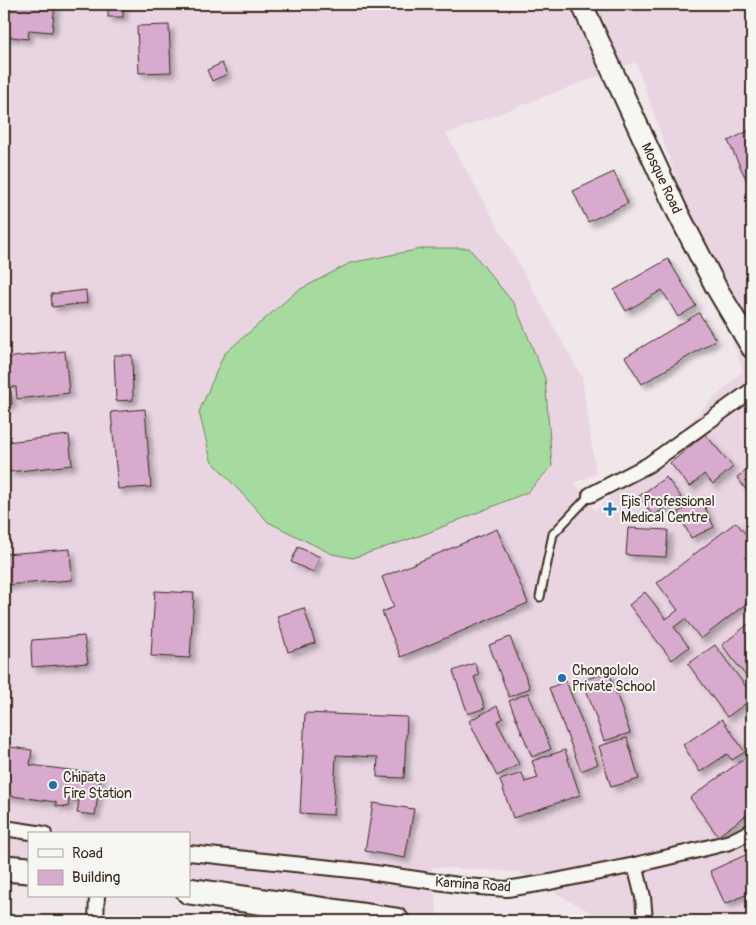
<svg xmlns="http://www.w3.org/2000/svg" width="756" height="925" font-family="Pangolin,sans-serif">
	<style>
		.built { fill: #e9d5e2; fill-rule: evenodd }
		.grass { fill: #a5db9e; stroke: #70825e }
		.building { fill: #d8aacd; stroke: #3b2a1e; filter: url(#shadow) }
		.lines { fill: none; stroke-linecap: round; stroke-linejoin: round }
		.lane-casing { stroke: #3b2a1e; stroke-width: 11 }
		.street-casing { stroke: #3b2a1e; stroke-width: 18 }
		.secondary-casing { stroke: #3b2a1e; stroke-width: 24 }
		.highway-casing { stroke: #3b2a1e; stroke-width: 29 }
		.lane { stroke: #f6f6f2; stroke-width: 7 }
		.street { stroke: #f6f6f2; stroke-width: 14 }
		.secondary { stroke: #f6f6f2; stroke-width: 20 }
		.highway { stroke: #f6f6f2; stroke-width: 25 }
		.poi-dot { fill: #1f6fb2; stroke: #f6f6f2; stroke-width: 2 }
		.labels { text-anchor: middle; stroke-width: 4; stroke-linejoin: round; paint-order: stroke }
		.street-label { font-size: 14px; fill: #3b2a1e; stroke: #f6f6f2 }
		.poi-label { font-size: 14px; fill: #3b2a1e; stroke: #f6f6f2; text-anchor: start }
	</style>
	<defs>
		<filter id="shadow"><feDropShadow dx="4.5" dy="4.5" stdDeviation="2.5" flood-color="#0004"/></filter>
	</defs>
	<rect width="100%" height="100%" fill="#f0e7eb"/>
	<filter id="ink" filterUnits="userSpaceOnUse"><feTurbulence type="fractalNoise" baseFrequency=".02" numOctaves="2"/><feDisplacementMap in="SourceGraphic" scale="10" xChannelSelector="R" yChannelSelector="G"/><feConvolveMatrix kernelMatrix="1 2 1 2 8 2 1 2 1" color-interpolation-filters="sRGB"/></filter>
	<g filter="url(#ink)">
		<path class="built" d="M4 4H752V921H606L518 872 432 867 438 921H341L170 896H189V834H29V885L4 884ZM636 62 743 371 595 511 575 483 596 474 582 377 446 134Z"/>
		<polygon class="grass" points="426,248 469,248 515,305 545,378 552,466 528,492 425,534 353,558 332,554 268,522 211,460 199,412 224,354 297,291 350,263"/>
		<g class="building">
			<polygon points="4,4 55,4 52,32 29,30 28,39 4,36"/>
			<rect x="108" y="4" width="15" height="13"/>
			<polygon points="169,25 171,72 139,73 137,26"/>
			<polygon points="222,63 227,74 212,81 207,70"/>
			<polygon points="752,129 752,181 748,183 728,141"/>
			<polygon points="614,172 628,203 588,222 573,191"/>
			<polygon points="668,259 696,306 678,317 662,290 626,311 614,290"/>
			<polygon points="86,290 87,303 52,307 51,294"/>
			<polygon points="699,313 716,340 642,384 625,357"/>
			<polygon points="65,351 69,393 17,399 16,387 9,387 6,358"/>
			<polygon points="114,355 132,355 133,400 116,401"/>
			<polygon points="4,391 11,391 12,404 4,405"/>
			<polygon points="145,409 151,487 118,489 111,412"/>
			<polygon points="705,434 733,467 713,484 704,474 690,487 670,463"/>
			<polygon points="69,435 72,465 9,472 6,442"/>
			<polygon points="752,466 752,498 737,477"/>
			<polygon points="666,477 681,497 653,516 639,496"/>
			<polygon points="702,501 714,527 691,538 678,512"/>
			<polygon points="736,522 750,540 752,539 752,599 701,639 685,619 674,627 689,647 672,660 629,605 645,592 666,619 678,610 657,583"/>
			<polygon points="628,528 668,530 666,557 626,555"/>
			<polygon points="497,529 528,603 401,657 382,612 394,607 382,577"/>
			<polygon points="298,547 320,557 313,572 291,562"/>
			<polygon points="70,549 72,580 4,585 4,554"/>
			<polygon points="155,591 194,593 190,658 151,656"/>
			<polygon points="304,608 315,643 288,652 277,616"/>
			<polygon points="752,621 752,684 722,645"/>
			<polygon points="84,636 88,663 32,667 31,647 32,640"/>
			<polygon points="510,637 530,688 509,697 489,645"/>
			<polygon points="715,645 752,695 752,699 727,717 688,664"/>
			<polygon points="475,663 479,675 474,677 485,708 468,714 453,671"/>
			<polygon points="609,672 630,733 604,741 583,680"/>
			<polygon points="566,681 598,764 581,771 549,688"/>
			<polygon points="528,693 551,749 532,757 509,701"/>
			<polygon points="497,706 503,718 497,722 519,764 497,776 469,721"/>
			<polygon points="305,713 407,717 404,778 377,777 378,757 336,755 333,815 300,813"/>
			<polygon points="722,719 745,752 732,760 727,754 700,772 683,745"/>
			<polygon points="627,738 639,779 611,787 599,746"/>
			<polygon points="4,746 32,750 30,765 101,774 95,815 77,813 79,801 69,799 68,807 56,806 56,802 4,795"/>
			<polygon points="565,750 580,795 513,818 500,780 522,773 525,782 538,778 532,761"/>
			<polygon points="752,753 752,811 718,836 690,798"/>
			<polygon points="373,803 414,809 405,858 365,851"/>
			<polygon points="752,852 752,892 725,904 710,871"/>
		</g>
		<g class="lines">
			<defs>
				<polyline id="lane" points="540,597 553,534 590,495"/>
				<g id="street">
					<polyline points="590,495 648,465 752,390"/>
					<polyline points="4,828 44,834"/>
					<polyline points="189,853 361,871 465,886 507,889 550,882 635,865 694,851 730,842 752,831"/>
					<polyline points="635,865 643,897 645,921"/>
					<polyline points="96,921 97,896"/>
				</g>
				<polyline id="secondary" points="582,4 593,29 677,211 716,287 752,348"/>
				<g id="highway">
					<polyline points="4,868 29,870"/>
					<polyline points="189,891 396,921"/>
				</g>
			</defs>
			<use href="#lane" class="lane-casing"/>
			<use href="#street" class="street-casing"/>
			<use href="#secondary" class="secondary-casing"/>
			<use href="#highway" class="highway-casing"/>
			<use href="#lane" class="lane"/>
			<use href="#street" class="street"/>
			<use href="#secondary" class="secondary"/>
			<use href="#highway" class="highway"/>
		</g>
	</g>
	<g class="poi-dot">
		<path d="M607.5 501.5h5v5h5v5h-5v5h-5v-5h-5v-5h5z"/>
		<circle cx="562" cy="678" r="5"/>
		<circle cx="53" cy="785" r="5"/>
	</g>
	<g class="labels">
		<g class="street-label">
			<text transform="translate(662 178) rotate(65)" y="5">Mosque Road</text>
			<text transform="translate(473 884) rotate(4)" y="5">Kamina Road</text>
		</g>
		<g class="poi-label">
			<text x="621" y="506">Ejis Professional<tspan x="621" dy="16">Medical Centre</tspan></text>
			<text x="572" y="675">Chongololo<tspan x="572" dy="16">Private School</tspan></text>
			<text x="63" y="782">Chipata<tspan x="63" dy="16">Fire Station</tspan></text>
		</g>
	</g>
	<rect width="756" height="925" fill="none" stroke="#f6f6f2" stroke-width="20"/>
	<rect x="10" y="10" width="736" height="905" fill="none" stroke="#3b2a1e" stroke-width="2" filter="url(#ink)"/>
	<rect x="28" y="832" width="162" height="65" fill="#f6f6f2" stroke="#aba49d"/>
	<rect x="38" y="849" width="25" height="8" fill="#f6f6f2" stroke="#aba49d"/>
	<text x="72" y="858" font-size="15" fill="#3b2a1e">Road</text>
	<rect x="38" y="870" width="25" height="15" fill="#d8aacd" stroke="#aba49d"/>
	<text x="72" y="882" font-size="15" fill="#3b2a1e">Building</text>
</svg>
